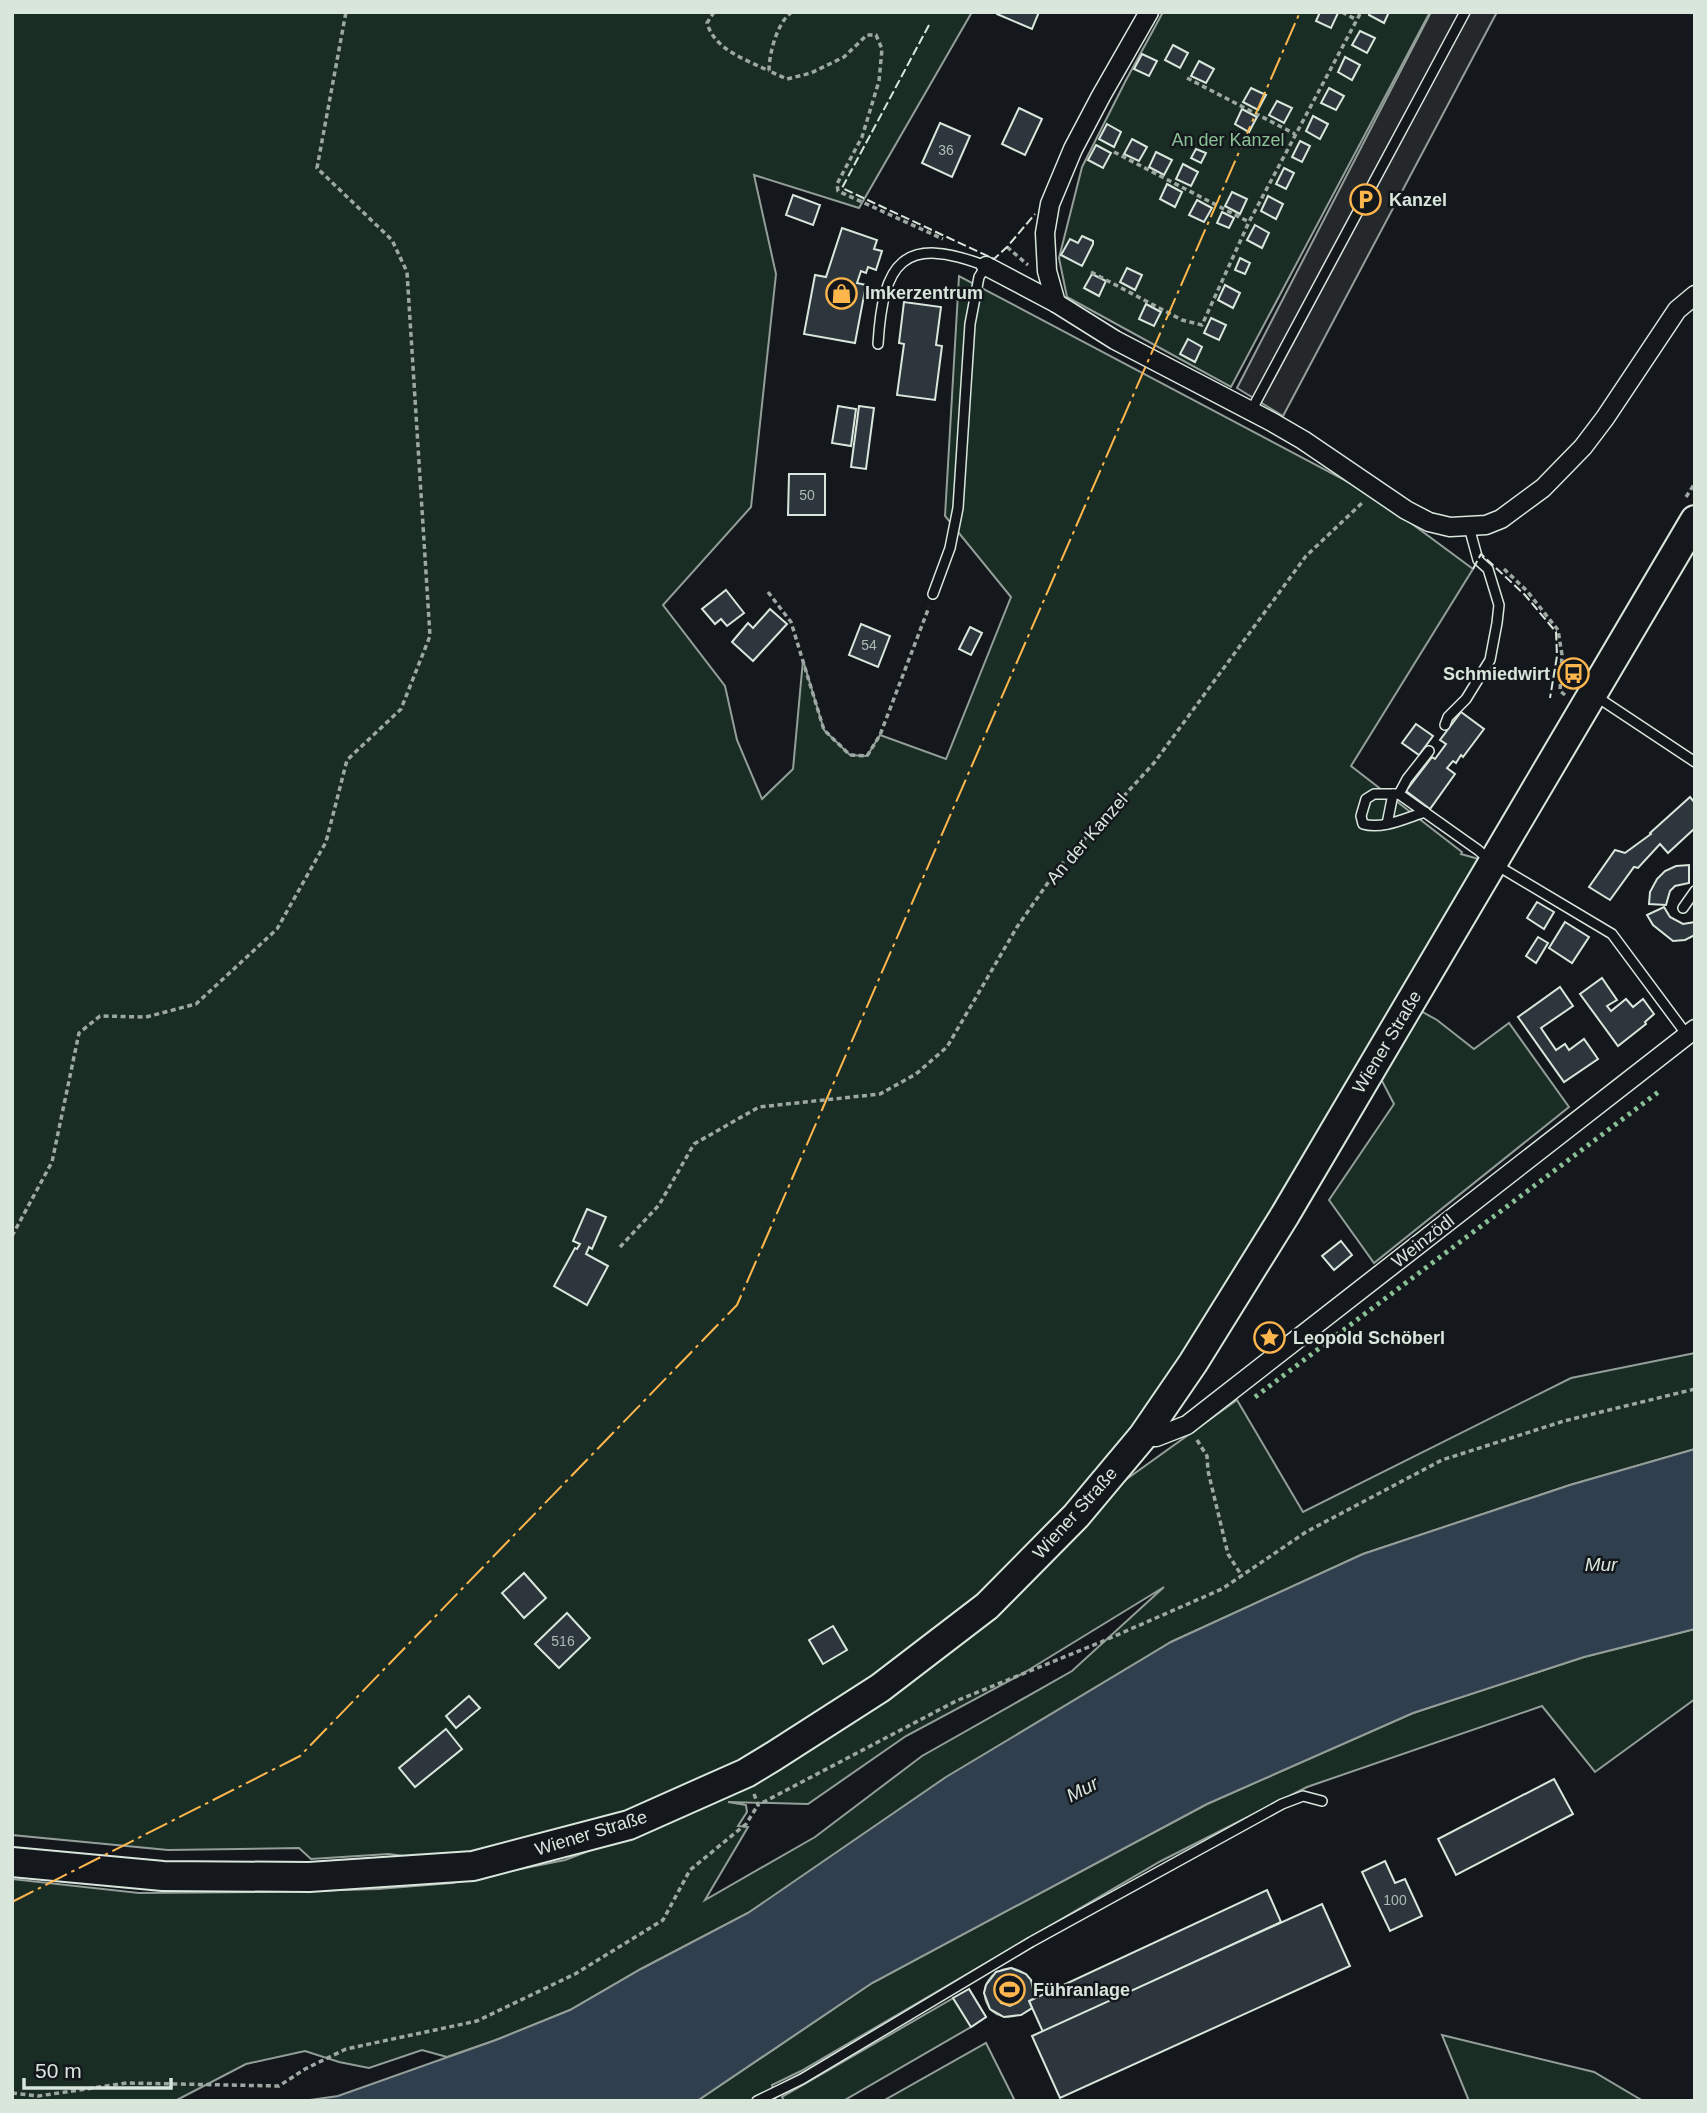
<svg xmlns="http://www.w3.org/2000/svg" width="1707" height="2113" font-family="Helvetica,sans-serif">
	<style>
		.green { fill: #1a2d24; stroke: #939e99; stroke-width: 2; fill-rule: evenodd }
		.parking { fill: #24282b; stroke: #939e99; stroke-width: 2 }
		.water { fill: #2f3f4d; stroke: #939e99; stroke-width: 2 }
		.building { fill: #2c363c; stroke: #d8e6dc; stroke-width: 2; fill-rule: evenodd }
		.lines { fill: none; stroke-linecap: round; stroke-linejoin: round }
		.lane-casing { stroke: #d8e6dc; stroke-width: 12 }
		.street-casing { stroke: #d8e6dc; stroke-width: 21 }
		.primary-casing { stroke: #d8e6dc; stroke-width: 32 }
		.path { stroke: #9da8a2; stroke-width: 3.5; stroke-dasharray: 5 3.5; stroke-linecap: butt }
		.lane { stroke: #14181c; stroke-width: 9 }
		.street { stroke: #14181c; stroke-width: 18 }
		.primary { stroke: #14181c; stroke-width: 28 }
		.hedge { stroke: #8ac095; stroke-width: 5; stroke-dasharray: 3.5 5; stroke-linecap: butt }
		.fence { stroke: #d8e6dc; stroke-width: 2; stroke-dasharray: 9 3.5; stroke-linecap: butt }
		.power { stroke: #ffb74d; stroke-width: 2; stroke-dasharray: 24 5 3.5 5; stroke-linecap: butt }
		.labels { text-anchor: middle; stroke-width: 5; stroke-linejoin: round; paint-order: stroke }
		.number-label { font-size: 14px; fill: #adbab4 }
		.park-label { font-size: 18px; fill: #8ac095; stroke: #14181c }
		.poi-label { font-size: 18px; font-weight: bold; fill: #d8e6dc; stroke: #14181c; text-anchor: start }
		.street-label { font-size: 18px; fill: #d8e6dc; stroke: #14181c }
		.water-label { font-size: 19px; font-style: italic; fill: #d8e6dc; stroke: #14181c }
	</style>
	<rect width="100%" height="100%" fill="#14181c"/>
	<g class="green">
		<polygon points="12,12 972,12 859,208 754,175 776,274 751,507 663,605 725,686 737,740 762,799 793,769 803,660 824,730 850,755 867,756 880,735 946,759 1011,597 945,516 959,276 1373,495 1473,569 1351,766 1462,852 1461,854 1493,863 1193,1363 987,1606 746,1773 473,1866 389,1854 311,1859 299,1848 168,1850 12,1835"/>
		<polygon points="1163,12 1430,12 1231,387 1067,297 1059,258 1082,167 1125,82"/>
		<polygon points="1419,1010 1437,1020 1474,1049 1509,1023 1569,1107 1374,1263 1329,1200 1394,1104 1381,1079"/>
		<path d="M1695 1353V1449L1570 1485 1363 1554 1171 1642 748 1913 641 1969 570 2010 496 2040 447 2057 422 2050 369 2068 339 2062 305 2051 246 2064 175 2101H12V1879L139 1893 266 1892 378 1889 452 1883 565 1860 683 1815 802 1754 896 1694 955 1647 1036 1575 1124 1481 1237 1400 1303 1512 1571 1378ZM1164 1587 1072 1671 922 1756 815 1837 705 1900 748 1827 738 1826 747 1812 746 1805 728 1802 808 1804 906 1736 1022 1674Z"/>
		<polygon points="1695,1629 1695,1699 1595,1772 1542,1706 1307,1787 1161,1861 801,2071 772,2085 776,2101 697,2101 872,1983 1207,1804 1413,1713 1584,1657"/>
		<path d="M1011 1968C1029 1972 1033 1982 1035 1998L1029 2001 1032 2008C984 2040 965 1973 1011 1968Z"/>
		<polygon points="969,1989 986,2017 971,2027 843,2101 784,2101 782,2097"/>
		<polygon points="1442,2035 1594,2072 1643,2101 1469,2101"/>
		<polygon points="986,2043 1015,2101 883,2101"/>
	</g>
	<polygon class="parking" points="1431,12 1497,12 1283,416 1237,388"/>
	<polygon class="water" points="1695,1449 1695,1629 1584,1657 1413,1713 1207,1804 872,1983 697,2101 303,2101 338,2096 496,2040 570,2010 641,1969 748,1913 946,1777 1171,1642 1363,1554 1570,1485"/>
	<g class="building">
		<polygon points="997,12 1039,12 1032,29 997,14"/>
		<polygon points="1320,12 1338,13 1331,28 1316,21"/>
		<polygon points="1370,12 1389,12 1384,23 1369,15"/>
		<polygon points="1360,31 1375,38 1367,53 1352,45"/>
		<polygon points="1173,45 1188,53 1180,68 1165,60"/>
		<polygon points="1142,54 1157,61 1149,76 1134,69"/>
		<polygon points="1345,57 1360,65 1352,80 1338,72"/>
		<polygon points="1199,61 1214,69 1206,83 1191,76"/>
		<polygon points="1251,88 1266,95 1258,110 1243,102"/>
		<polygon points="1329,88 1344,96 1336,110 1321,103"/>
		<polygon points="1277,101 1292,108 1284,123 1269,115"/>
		<polygon points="1019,108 1042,119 1025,155 1002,144"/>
		<polygon points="1242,109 1257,117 1249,132 1235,124"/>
		<polygon points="1313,116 1328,124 1320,139 1306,131"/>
		<polygon points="940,123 970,136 952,177 922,163"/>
		<polygon points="1107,124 1121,132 1114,147 1099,139"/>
		<polygon points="1132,139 1147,147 1139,161 1124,154"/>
		<polygon points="1300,141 1310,146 1302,162 1292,157"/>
		<polygon points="1096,145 1111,153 1103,168 1088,160"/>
		<polygon points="1196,149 1206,153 1201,163 1191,158"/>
		<polygon points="1156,152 1172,160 1164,175 1149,167"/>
		<polygon points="1183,164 1198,172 1191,186 1176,179"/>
		<polygon points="1284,168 1294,173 1286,189 1276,184"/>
		<polygon points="1167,184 1182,192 1175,207 1160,199"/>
		<polygon points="1232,192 1247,199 1240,214 1225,206"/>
		<polygon points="793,195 820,205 813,225 786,215"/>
		<polygon points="1268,196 1283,204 1276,219 1261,211"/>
		<polygon points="1197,200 1212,208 1204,222 1189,215"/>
		<polygon points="1222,212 1234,218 1229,228 1217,223"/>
		<polygon points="1255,225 1269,233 1262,248 1247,240"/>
		<polygon points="842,228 877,240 874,249 882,251 876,270 868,267 866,273 861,271 857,283 866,285 855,343 804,334 815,275 826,277"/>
		<polygon points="1082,236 1093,241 1093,244 1082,266 1061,255 1070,239 1078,243"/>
		<polygon points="1240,258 1250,263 1245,274 1235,270"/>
		<polygon points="1127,268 1142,275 1135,290 1120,282"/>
		<polygon points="1092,274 1106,281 1099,296 1084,288"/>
		<polygon points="1225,285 1240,293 1233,308 1218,300"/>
		<polygon points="904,302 941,307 936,345 942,346 935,400 897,395 904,344 899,343"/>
		<polygon points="1146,304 1161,312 1154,326 1139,319"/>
		<polygon points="1211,318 1226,325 1219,340 1204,333"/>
		<polygon points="1188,339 1202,347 1195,362 1180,354"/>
		<polygon points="838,406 856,409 851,446 832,443"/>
		<polygon points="859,406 874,408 866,469 851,467"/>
		<polygon points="789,474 825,474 825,515 788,515"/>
		<polygon points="726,590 744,613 727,626 721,619 715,624 702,609"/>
		<polygon points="770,609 787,624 753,661 732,642 748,623 753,628"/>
		<polygon points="861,624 890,636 878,667 849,655"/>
		<polygon points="970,627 982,633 971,655 959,649"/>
		<polygon points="1461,712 1484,729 1463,757 1461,755 1456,763 1453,761 1447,768 1455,774 1430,809 1406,791 1432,757 1435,759 1446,744 1440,740"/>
		<polygon points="1416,724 1433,736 1419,755 1402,743"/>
		<polygon points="1690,797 1695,803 1695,828 1668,853 1660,844 1638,868 1634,867 1610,900 1589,887 1615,850 1625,853 1651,834 1650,833"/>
		<polygon points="1689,865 1689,883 1675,886 1670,891 1666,905 1649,904 1650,892 1657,879 1665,871 1676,866"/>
		<polygon points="1537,902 1554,912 1544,929 1527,918"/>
		<polygon points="1664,907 1670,917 1683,924 1695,922 1695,935 1685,940 1673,941 1653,925 1647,915"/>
		<polygon points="1565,922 1589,937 1572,963 1549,948"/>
		<polygon points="1538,937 1548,943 1536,963 1526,956"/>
		<polygon points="1602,978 1617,1000 1607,1006 1611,1011 1626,999 1633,1007 1643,999 1654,1014 1645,1022 1646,1024 1618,1046 1580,994"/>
		<polygon points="1560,987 1573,1006 1541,1028 1556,1050 1565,1044 1569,1050 1584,1039 1598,1059 1564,1082 1518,1017"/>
		<polygon points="587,1209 606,1217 592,1249 589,1247 586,1254 608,1266 587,1305 554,1286 575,1248 577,1249 580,1244 573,1241"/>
		<polygon points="1341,1241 1352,1255 1334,1270 1322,1256"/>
		<polygon points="524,1573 546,1598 524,1618 502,1593"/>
		<polygon points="567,1613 590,1638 559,1668 535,1644"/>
		<polygon points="833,1626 847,1650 823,1664 809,1640"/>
		<polygon points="469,1696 480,1708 456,1728 446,1716"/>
		<polygon points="446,1729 462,1749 415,1787 399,1768"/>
		<polygon points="1554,1779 1573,1814 1456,1875 1438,1839"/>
		<polygon points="1385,1861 1395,1883 1405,1879 1422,1916 1390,1931 1362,1872"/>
		<polygon points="1267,1890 1281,1922 1043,2032 1029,2001"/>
		<polygon points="1322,1904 1350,1966 1060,2098 1032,2036"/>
		<path d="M1011 1968 1026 1974 1031 1980 1035 1998 1029 2001 1032 2008 1021 2015 1004 2017 990 2009 984 1993 986 1985 996 1972ZM1007 1978 1015 1980 1022 1986 1023 1990 1018 2002 1010 2006 1001 2003 996 1996 995 1991 999 1983Z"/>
		<polygon points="969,1989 986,2017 971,2027 953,1998"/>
	</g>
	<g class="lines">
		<defs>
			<g id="lane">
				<path d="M878 344C883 262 903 234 986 266L979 277 970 324 958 508 950 548 933 594"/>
				<polyline points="1251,411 1465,12"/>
				<polyline points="1594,695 1695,762"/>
				<polyline points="1445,725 1448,717 1466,699 1490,660 1497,623 1499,605 1488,569 1478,560 1469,527"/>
				<polyline points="1429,751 1407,779 1399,794 1478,850 1493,863 1612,934 1687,1035"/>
				<path d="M1399 794H1374L1366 799 1361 816 1363 824C1382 830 1406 818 1425 812"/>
				<polyline points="1387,824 1393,794"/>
				<polyline points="1683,908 1695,891"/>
				<polyline points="757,2101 802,2079 1031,1942 1282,1804 1303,1796 1322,1801"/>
			</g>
			<g id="street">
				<polyline points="986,266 1056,303 1115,340 1272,422 1303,440 1406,510 1429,522 1450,527 1486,525 1501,519 1543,488 1583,447 1605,418 1677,310 1695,295"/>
				<polyline points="1056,303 1047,271 1045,233 1050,204 1073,149 1101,96 1149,12"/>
				<polyline points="1143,1436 1156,1437 1187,1425 1695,1029"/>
			</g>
			<polyline id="primary" points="12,1862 163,1876 309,1877 473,1866 629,1825 746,1773 774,1756 880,1688 987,1606 1076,1516 1143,1436 1193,1363 1285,1215 1695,520"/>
		</defs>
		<use href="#lane" class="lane-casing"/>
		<use href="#street" class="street-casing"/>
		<use href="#primary" class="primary-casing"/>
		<g class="path">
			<path d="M714 12 707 23C715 50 745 59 769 71"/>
			<path d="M792 12C777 22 769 54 769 71L787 79 811 73 844 57 867 35H876L882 49 879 81 862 137 837 184 838 191 943 239"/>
			<polyline points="1342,12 1357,20"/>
			<polyline points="1187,78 1295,134"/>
			<polyline points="1114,152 1249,222"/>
			<polyline points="1007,247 1028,265"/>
			<polyline points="1091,272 1182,320 1202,325 1249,222 1361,12"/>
			<polyline points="1686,497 1695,483"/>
			<polyline points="1504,569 1527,591 1558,630 1562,655 1560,691 1565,695"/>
			<polyline points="768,592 791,622 824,730 850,755 867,756 880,735 929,607"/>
			<polyline points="12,1236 52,1162 79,1033 100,1016 146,1017 196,1004 277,929 326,842 347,760 401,709 430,636 407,272 392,240 317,168 346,12"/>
			<polyline points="620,1247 659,1205 694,1144 759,1107 880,1094 916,1074 947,1047 1017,927 1059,867 1154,763 1306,556 1362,503"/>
			<polyline points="1197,1440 1207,1456 1208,1471 1228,1554 1242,1576"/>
			<polyline points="754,1794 758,1805 956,1701 1101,1642 1222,1589 1306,1532 1442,1460 1564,1421 1695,1389"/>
			<polyline points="12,2093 38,2096 127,2083 279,2086 305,2069 346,2049 477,2021 575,1974 663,1920 690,1870 746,1824 758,1805"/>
		</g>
		<use href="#lane" class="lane"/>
		<use href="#street" class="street"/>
		<use href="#primary" class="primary"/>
		<polyline class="hedge" points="1255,1397 1661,1090"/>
		<g class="fence">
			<polyline points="929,25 842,188 994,259 1007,247 1035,214"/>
			<polyline points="1473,569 1481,554 1525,595 1556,632 1557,656 1550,698"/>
		</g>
		<polyline class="power" points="12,1902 300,1756 737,1305 1300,12"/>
	</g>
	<defs>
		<symbol id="parking-ring" viewBox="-11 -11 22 22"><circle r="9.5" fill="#14181c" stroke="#ffb74d" stroke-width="1.5"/><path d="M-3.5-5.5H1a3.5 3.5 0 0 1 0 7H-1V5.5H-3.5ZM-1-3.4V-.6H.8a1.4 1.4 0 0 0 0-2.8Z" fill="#ffb74d"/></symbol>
		<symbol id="shop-ring" viewBox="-11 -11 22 22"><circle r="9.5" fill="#14181c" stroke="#ffb74d" stroke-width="1.5"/><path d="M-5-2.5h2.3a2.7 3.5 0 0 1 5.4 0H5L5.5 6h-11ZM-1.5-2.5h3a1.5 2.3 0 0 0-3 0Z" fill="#ffb74d"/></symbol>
		<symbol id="bus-ring" viewBox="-11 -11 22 22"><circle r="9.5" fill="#14181c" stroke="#ffb74d" stroke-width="1.5"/><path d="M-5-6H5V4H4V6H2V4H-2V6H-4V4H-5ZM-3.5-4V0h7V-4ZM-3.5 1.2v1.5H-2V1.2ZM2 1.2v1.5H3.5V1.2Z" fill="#ffb74d"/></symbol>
		<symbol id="sight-ring" viewBox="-11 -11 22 22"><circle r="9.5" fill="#14181c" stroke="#ffb74d" stroke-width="1.5"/><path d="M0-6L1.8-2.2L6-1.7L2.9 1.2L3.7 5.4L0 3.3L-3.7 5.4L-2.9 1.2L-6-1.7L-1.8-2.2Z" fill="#ffb74d"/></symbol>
		<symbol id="stadium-ring" viewBox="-11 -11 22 22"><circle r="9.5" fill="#14181c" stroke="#ffb74d" stroke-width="1.5"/><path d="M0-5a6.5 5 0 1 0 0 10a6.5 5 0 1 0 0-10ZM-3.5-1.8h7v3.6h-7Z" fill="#ffb74d"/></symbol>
	</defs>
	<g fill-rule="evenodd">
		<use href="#parking-ring" x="1348" y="182" width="35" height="35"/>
		<use href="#shop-ring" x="824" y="276" width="35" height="35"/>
		<use href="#bus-ring" x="1556" y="656" width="35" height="35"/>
		<use href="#sight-ring" x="1252" y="1320" width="35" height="35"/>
		<use href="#stadium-ring" x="992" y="1972" width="35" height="35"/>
	</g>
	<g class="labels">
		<g class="number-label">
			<text x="946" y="155">36</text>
			<text x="807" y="500">50</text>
			<text x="869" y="650">54</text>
			<text x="563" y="1646">516</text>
			<text x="1395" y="1905">100</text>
		</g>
		<g class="park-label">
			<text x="1228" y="146">An der Kanzel</text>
		</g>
		<g class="poi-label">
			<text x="1389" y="206">Kanzel</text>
			<text x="865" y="299">Imkerzentrum</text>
			<text x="1550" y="680" text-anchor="end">Schmiedwirt</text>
			<text x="1293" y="1344">Leopold Schöberl</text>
			<text x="1033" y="1996">Führanlage</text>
		</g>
		<g class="street-label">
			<text transform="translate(1087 839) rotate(-49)" y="6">An der Kanzel</text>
			<text transform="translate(1387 1042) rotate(-59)" y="6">Wiener Straße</text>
			<text transform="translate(1423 1241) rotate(-38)" y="6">Weinzödl</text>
			<text transform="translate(1075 1513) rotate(-48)" y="6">Wiener Straße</text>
			<text transform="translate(591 1833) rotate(-17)" y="6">Wiener Straße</text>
		</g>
		<g class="water-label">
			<text x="1601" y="1571">Mur</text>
			<text transform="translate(1082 1789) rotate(-28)" y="7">Mur</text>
		</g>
	</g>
	<rect width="1707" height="2113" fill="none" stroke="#d8e6dc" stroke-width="28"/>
	<path d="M24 2078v10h147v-10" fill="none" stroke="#d8e6dc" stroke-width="3.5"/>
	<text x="35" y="2078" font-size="21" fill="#d8e6dc" stroke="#14181c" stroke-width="5" paint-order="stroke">50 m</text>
</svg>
